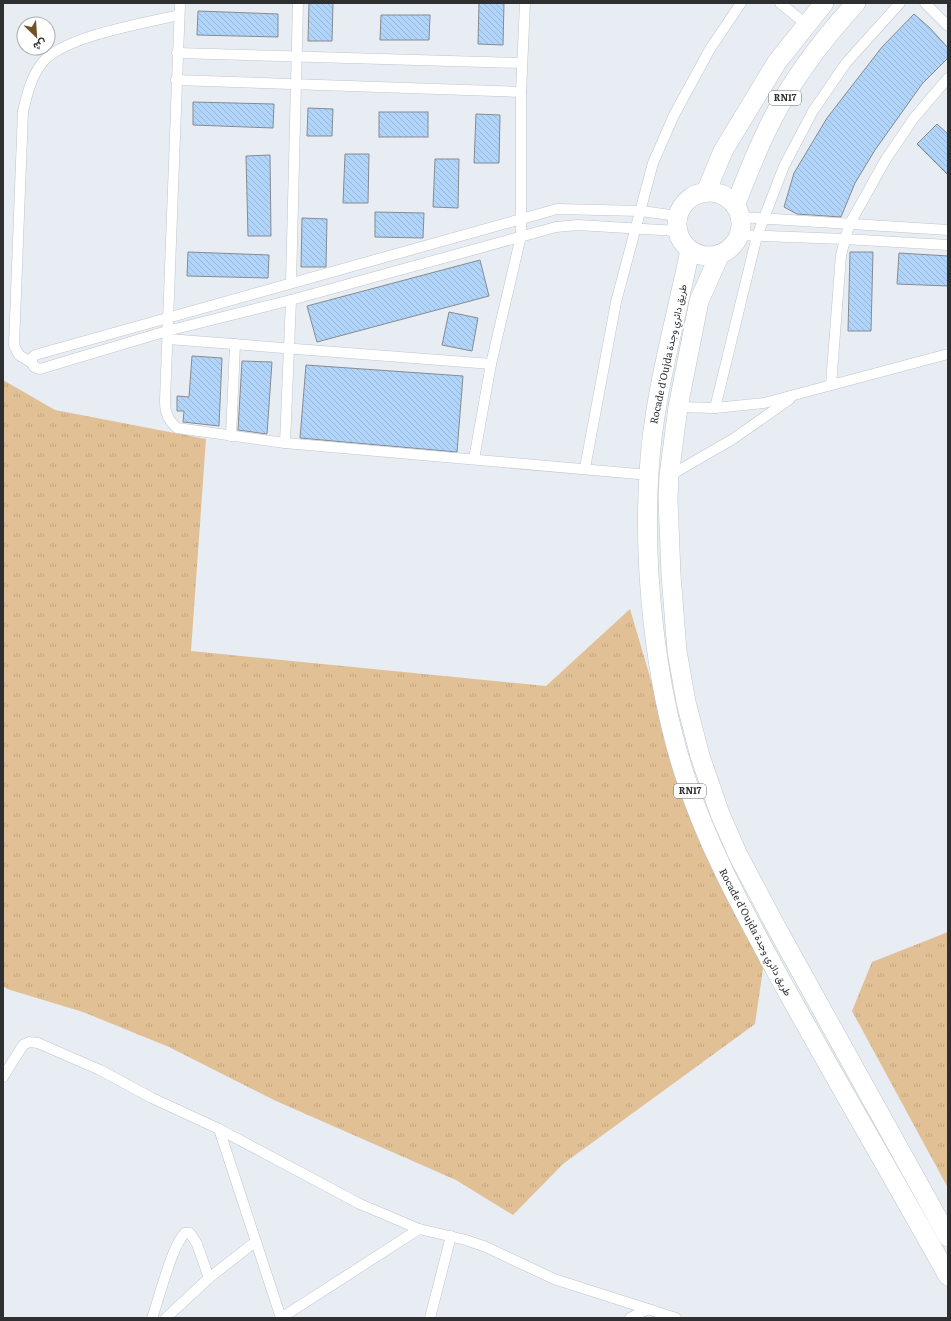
<svg xmlns="http://www.w3.org/2000/svg" width="951" height="1321" font-family="Literata,Vazirmatn,serif">
	<style>
		.grass { fill: url(#grass-tufts) }
		.building { fill: url(#building-back-hatch); stroke: #868b91 }
		.lines { fill: none; stroke-linecap: round; stroke-linejoin: round }
		.street-casing { stroke: #bfc5cb; stroke-width: 11 }
		.highway-casing { stroke: #bfc5cb; stroke-width: 20 }
		.street { stroke: #fff; stroke-width: 10 }
		.highway { stroke: #fff; stroke-width: 19 }
		.labels { text-anchor: middle; stroke-width: 4; stroke-linejoin: round; paint-order: stroke }
		.shield { fill: #fff; stroke: #6c6d6f; stroke-width: 1 }
		.shield-label { font-size: 9px; font-weight: bold; fill: #2d2f31 }
		.street-label { font-size: 10px; fill: #2d2f31; stroke: #fff }
	</style>
	<defs>
		<pattern id="grass-tufts" width="24" height="20" patternUnits="userSpaceOnUse"><rect width="24" height="20" fill="#e2c095"/><path d="M3 7l-1-3M5 7V3M7 7l1-3M15 17l-1-3M17 17v-4M19 17l1-3" fill="none" stroke="#c2a581"/></pattern>
		<pattern id="building-back-hatch" width="6" height="6" patternUnits="userSpaceOnUse"><rect width="6" height="6" fill="#b1d5fa"/><path d="M-1 5l2 2M0 0l6 6M5-1l2 2" fill="none" stroke="#99b7d7"/></pattern>
	</defs>
	<rect width="100%" height="100%" fill="#e7edf3"/>
	<g class="grass">
		<polygon points="3,380 55,410 206,439 191,651 546,686 630,609 695,830 764,962 755,1024 563,1164 513,1215 456,1180 276,1101 169,1047 83,1012 7,989 3,986"/>
		<polygon points="948,932 948,1188 852,1011 872,962"/>
	</g>
	<g class="building">
		<polygon points="309,3 333,3 332,41 308,41"/>
		<polygon points="479,3 504,3 503,45 478,44"/>
		<polygon points="198,11 278,14 278,37 197,35"/>
		<polygon points="914,14 930,28 948,48 948,58 922,84 875,150 855,183 841,217 797,214 784,207 794,173 827,118 882,47"/>
		<polygon points="381,15 430,15 429,40 380,40"/>
		<polygon points="193,102 274,104 273,128 193,125"/>
		<polygon points="308,108 333,109 332,136 307,136"/>
		<rect x="379" y="112" width="49" height="25"/>
		<polygon points="476,114 500,115 499,163 474,163"/>
		<polygon points="937,124 948,134 948,175 917,144"/>
		<polygon points="345,154 369,154 368,203 343,203"/>
		<polygon points="270,155 271,236 248,236 246,156"/>
		<polygon points="435,159 459,159 458,208 433,207"/>
		<polygon points="375,212 424,213 423,238 375,237"/>
		<polygon points="302,218 327,219 326,267 301,267"/>
		<polygon points="188,252 269,255 268,278 187,276"/>
		<polygon points="850,252 873,252 871,331 848,331"/>
		<polygon points="899,253 948,256 948,286 897,284"/>
		<polygon points="480,260 489,296 317,342 307,306"/>
		<polygon points="449,312 478,318 472,351 442,345"/>
		<polygon points="192,356 222,358 219,426 183,422 184,411 177,411 177,396 189,397"/>
		<polygon points="242,361 272,362 267,434 238,430"/>
		<polygon points="306,365 463,376 457,452 300,438"/>
	</g>
	<g class="lines">
		<defs>
			<g id="street">
				<path d="M180 3 165 401C165 413 168 420 177 428L285 443 649 475"/>
				<polyline points="780,3 806,24"/>
				<polyline points="925,3 948,26"/>
				<polyline points="177,53 522,63"/>
				<polyline points="176,80 521,92"/>
				<polyline points="740,217 948,230"/>
				<polyline points="677,231 578,225 556,227 291,300 167,331 40,369 34,367 31,359 35,355 557,209 641,211 678,216"/>
				<polyline points="739,235 844,239 948,245"/>
				<polyline points="291,283 298,3"/>
				<polyline points="168,339 491,364"/>
				<path d="M32 363 19 355 14 345 23 111C27 95 31 77 42 63 63 36 145 23 179 15"/>
				<polyline points="831,385 841,255 849,225 886,159 914,118 948,78"/>
				<polyline points="678,407 715,408 764,403 948,354"/>
				<polyline points="715,408 757,236 784,166 813,111 846,63 900,3"/>
				<polyline points="231,436 235,344"/>
				<polyline points="285,443 291,300"/>
				<polyline points="474,459 491,364 521,236 521,92 525,3"/>
				<polyline points="585,468 616,302 653,163 674,115 710,49 741,3"/>
				<polyline points="669,476 733,439 790,399"/>
				<polyline points="3,1077 23,1045 29,1042 38,1043 100,1070 152,1098 219,1129 360,1204 419,1229 466,1240 486,1247 554,1279 676,1318"/>
				<polyline points="219,1129 281,1318 419,1229"/>
				<path d="M152 1318C159 1299 172 1245 185 1233H190L197 1244 209 1278"/>
				<polyline points="166,1318 209,1278 255,1242"/>
				<polyline points="430,1318 451,1236"/>
				<polyline points="630,1318 648,1309"/>
			</g>
			<g id="highway">
				<polyline points="706,192 723,151 777,62 824,3"/>
				<circle cx="709" cy="224" r="32"/>
				<path d="M735 206C745 180 755 155 767 130 789 83 821 41 856 3"/>
				<path d="M690 250C675 324 653 397 649 473 643 567 655 683 684 773 706 843 742 908 777 973 833 1075 892 1175 948 1276"/>
				<polyline points="720,254 699,301 678,407 669,476 668,499 671,575 677,651 686,702 700,756 720,814 738,855 775,925 948,1237"/>
			</g>
		</defs>
		<use href="#street" class="street-casing"/>
		<use href="#highway" class="highway-casing"/>
		<use href="#street" class="street"/>
		<use href="#highway" class="highway"/>
	</g>
	<g class="labels">
		<g class="shield">
			<rect x="769" y="91" width="32" height="14" rx="3"/>
			<rect x="674" y="784" width="32" height="14" rx="3"/>
		</g>
		<g class="shield-label">
			<text x="785" y="101">RN17</text>
			<text x="690" y="794">RN17</text>
		</g>
		<g class="street-label">
			<text transform="translate(668 354) rotate(-78)" y="4">Rocade d'Oujda طريق دائري وجدة</text>
			<text transform="translate(756 932) rotate(62)" y="4">Rocade d'Oujda طريق دائري وجدة</text>
		</g>
	</g>
	<rect width="951" height="1321" fill="none" stroke="#2d2f31" stroke-width="8"/>
	<g transform="translate(36 36) rotate(155)"><circle r="19" fill="#ffffff" stroke="#abacad"/>
	<path d="M0-3L7 15L0 10L-7 15Z" fill="#715227"/>
	<text y="-6" font-size="11" font-weight="bold" text-anchor="middle" fill="#2d2f31">ش</text>
	</g>
</svg>
